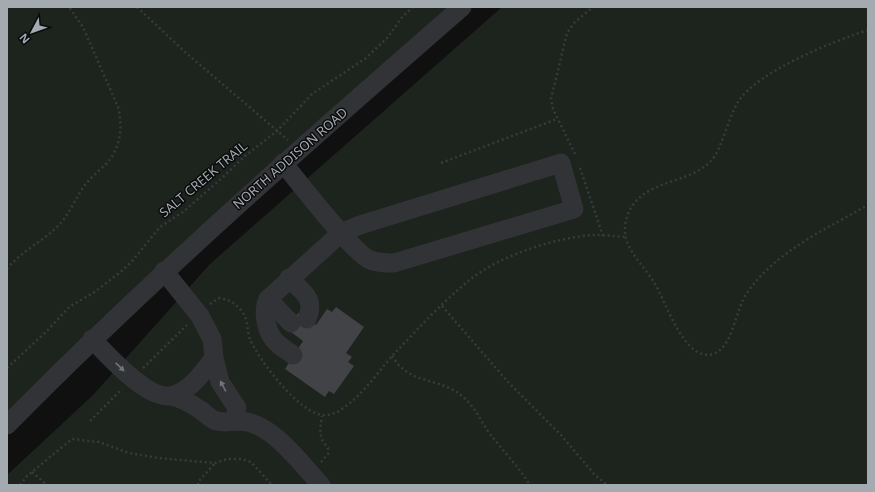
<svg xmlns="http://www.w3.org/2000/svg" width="875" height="492" font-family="'Noto Sans',sans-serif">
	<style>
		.green { fill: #1d231d }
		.building { fill: #424346 }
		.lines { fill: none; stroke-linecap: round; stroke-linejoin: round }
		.path { stroke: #383a3d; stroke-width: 2.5; stroke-dasharray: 2 3; stroke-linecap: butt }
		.minor { stroke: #323336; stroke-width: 19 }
		.oneway { fill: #707479 }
		.labels { text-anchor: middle; stroke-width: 3; stroke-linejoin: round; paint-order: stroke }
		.street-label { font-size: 13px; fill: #a3aab0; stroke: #0b0b0c }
	</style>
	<rect width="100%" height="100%" fill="#101011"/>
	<g class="green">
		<polygon points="7,7 455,7 7,421"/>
		<polygon points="502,7 868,7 868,485 7,485 7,475 93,395 210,264"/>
	</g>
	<polygon class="building" points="336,307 364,327 346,353 352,357 348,362 354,366 334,394 329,391 325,397 285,369 303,341 287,329 298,313 316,325 327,309 332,312"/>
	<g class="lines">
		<g class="path">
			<polyline points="137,7 185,52 288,140"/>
			<path d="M868 30C834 41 756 72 738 102 728 118 722 149 711 161 688 185 642 179 628 214 625 221 624 231 626 239 631 255 646 269 655 284 666 303 677 338 696 351 700 354 707 356 713 354 733 348 735 310 747 293 775 252 826 229 868 205"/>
			<polyline points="575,154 553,109 551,99 567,33 574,23 593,7"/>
			<polyline points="441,163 557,119"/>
			<polyline points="580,168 603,236"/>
			<path d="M7 269C22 250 44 241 60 224 70 213 76 197 85 185 91 177 99 171 106 164 121 148 123 126 118 107L83 27 69 7"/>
			<path d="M210 304 219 298C229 299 237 304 243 313 248 320 247 331 250 339 258 359 300 415 324 415 331 415 338 413 343 408 363 395 377 373 393 355 416 331 444 300 471 279 501 255 557 237 595 235 605 235 615 236 625 237"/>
			<polyline points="442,306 508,382 561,435 594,474 607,485"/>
			<path d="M392 356C395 360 398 365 402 368 417 382 442 381 458 393 475 405 479 419 490 434 503 451 519 467 530 485"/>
			<polyline points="7,368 47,331 69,307 93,293 122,271 133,260 160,227 183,212 222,178 245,156 277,131 312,94 366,58 388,37 403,16 413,7"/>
			<polyline points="143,368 187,325"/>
			<polyline points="90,421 122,389"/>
			<path d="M321 462 328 454V448C318 437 320 430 322 416"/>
			<polyline points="32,472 47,485"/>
			<polyline points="20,485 27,476 72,439 99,442 129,453 158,458 215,463 227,459 242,459 251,462 272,485"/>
			<polyline points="198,485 198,482 215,463"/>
		</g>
		<g class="minor">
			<path d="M283 163C299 182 352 252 370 260 378 263 386 263 394 263L574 209 561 163 360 225 341 233 268 299C262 312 266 333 277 343 282 348 288 351 293 355"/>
			<polyline points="164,271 200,316 212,339 214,358 220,382 237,408 235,421"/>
			<path d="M289 278C303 293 316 298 307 319"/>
			<polyline points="268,299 291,323"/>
			<path d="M92 339C107 354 150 404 174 395 192 389 203 372 214 358"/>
			<path d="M172 396C184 399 192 404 202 411 206 414 210 418 214 420 225 425 236 419 247 422 276 428 302 465 321 485"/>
			<path d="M7 425C152 278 307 142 462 7"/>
		</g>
	</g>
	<defs><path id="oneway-solid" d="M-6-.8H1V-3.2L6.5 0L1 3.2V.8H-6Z"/></defs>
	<g class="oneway">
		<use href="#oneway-solid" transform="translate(120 367) rotate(44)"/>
		<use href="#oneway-solid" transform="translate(223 386) rotate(-118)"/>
	</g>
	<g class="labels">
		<g class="street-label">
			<text transform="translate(290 158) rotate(-41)" y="5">NORTH ADDISON ROAD</text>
			<text transform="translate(203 179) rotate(-40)" y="5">SALT CREEK TRAIL</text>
		</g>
	</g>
	<rect width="875" height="492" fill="none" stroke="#a3aab0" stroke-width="16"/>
	<g transform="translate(32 32) rotate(229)" stroke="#0b0b0c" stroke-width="3" paint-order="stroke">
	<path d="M0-3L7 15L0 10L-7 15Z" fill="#a3aab0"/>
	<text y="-6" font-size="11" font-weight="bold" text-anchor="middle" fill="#a3aab0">N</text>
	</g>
</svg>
